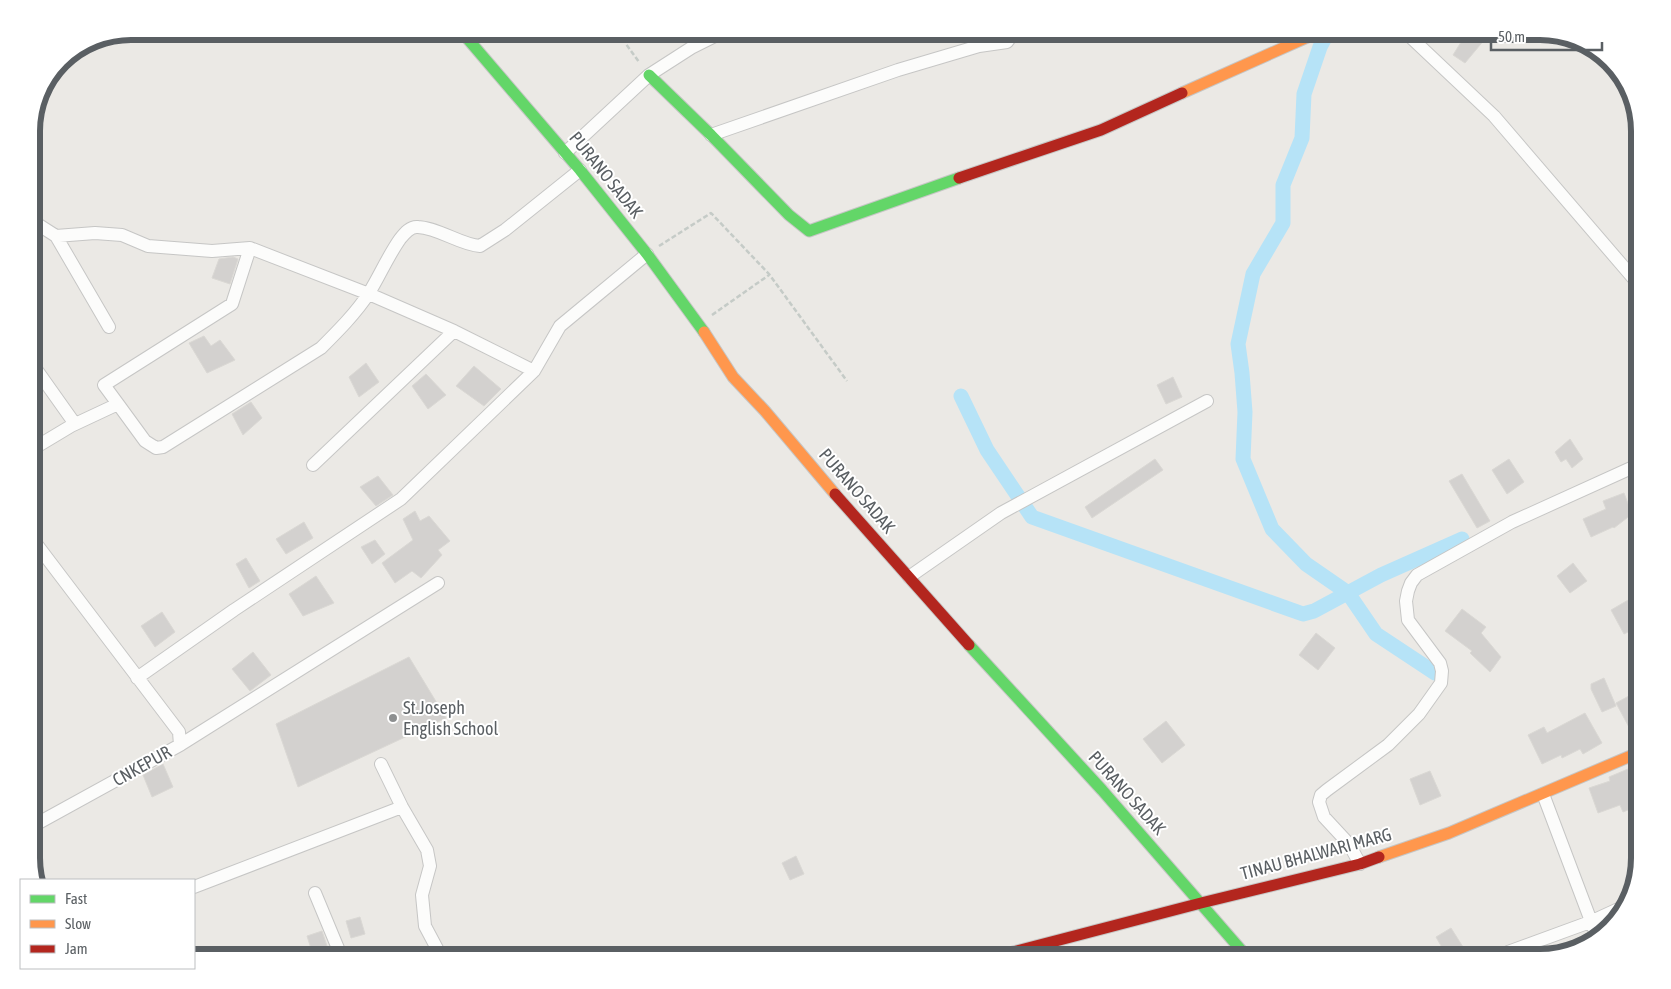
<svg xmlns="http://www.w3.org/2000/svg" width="1671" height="989" font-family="'Asap Condensed',sans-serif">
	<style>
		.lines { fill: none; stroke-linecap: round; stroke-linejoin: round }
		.canal { stroke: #b6e3f7; stroke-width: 15 }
		.building { fill: #d3d1cf; stroke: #dad8d4 }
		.street-casing { stroke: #c6c6c5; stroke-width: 14 }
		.fast-casing { stroke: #c6c6c5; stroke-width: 13 }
		.slow-casing { stroke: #c6c6c5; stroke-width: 13 }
		.jam-casing { stroke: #c6c6c5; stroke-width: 13 }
		.path { stroke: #c5cbc7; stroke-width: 2.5; stroke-dasharray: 5 2.5; stroke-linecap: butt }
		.street { stroke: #fcfcfb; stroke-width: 12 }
		.fast { stroke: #63d668; stroke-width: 11 }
		.slow { stroke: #ff974d; stroke-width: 11 }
		.jam { stroke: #b3261e; stroke-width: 11 }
		.poi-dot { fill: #8d8f90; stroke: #fff; stroke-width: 2 }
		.labels { text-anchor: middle; stroke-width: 4; stroke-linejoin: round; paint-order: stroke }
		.street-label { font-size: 18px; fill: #5a5f63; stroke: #fff }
		.poi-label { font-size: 18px; fill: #5a5f63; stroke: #fff; text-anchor: start }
		.rim { fill: none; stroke: #5a5f63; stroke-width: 6 }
	</style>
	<rect width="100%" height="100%" fill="#ebe9e5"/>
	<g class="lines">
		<!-- canal -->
		<path class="canal" d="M1327,34L1320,47L1304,94L1302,138L1283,185V223L1253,274L1238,344L1242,373L1245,412L1243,459L1272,529L1306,564L1348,593L1376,634L1435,673
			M961,396L987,450L1032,517L1303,614L1314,611L1381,575L1462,539"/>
	</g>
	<!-- building -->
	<path class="building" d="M1468,31H1476L1485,39L1465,63L1453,55Z
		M233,257L238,259L230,284L212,278L219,259Z
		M204,336L211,346L220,340L235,360L207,373L189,343Z
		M366,363L379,382L359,397L349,377Z
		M474,366L501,389L484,406L456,386Z
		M426,374L446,395L428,409L412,386Z
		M1173,377L1182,397L1166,404L1157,385Z
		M251,402L262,418L243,435L232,414Z
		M1570,439L1583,459L1572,468L1566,459L1561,462L1555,452Z
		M1155,459L1163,470L1092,518L1085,507Z
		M1509,459L1524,482L1507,494L1492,470Z
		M1462,474L1490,521L1477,528L1449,481Z
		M378,476L393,495L376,506L360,487Z
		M1624,493L1632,514L1614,528L1613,527L1591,537L1583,519L1606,509L1603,501Z
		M415,511L420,521L429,516L450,541L438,550L442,555L421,578L412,571L395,583L382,563L413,540L403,519Z
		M304,522L313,538L286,554L276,539Z
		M375,540L385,554L372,564L361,547Z
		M246,558L260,581L249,588L236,564Z
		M1573,563L1587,581L1570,593L1557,576Z
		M316,576L334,603L303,616L289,594Z
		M1630,599L1640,617V626L1624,634L1611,610Z
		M1462,609L1486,627L1481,633L1501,657L1490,672L1470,653L1472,651L1445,631Z
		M162,612L175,632L155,647L141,626Z
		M1316,633L1335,648L1318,670L1299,655Z
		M253,652L271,675L250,691L232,669Z
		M409,657L446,718L298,787L276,724Z
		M1604,678L1616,706L1602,712L1591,689V684Z
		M1640,690V742H1637L1616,703Z
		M1585,713L1602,743L1583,754L1580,749L1562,758L1561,755L1542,764L1528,735L1544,727L1547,733Z
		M1166,721L1185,745L1162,763L1143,739Z
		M163,764L173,787L152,797L143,775Z
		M1628,769L1630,774L1640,770V805L1623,812L1620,805L1598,813L1589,788L1610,781L1609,777Z
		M1430,771L1441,796L1420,805L1410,779Z
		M796,856L804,874L790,880L782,863Z
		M360,917L365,934L351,938L346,921Z
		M1451,928L1470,958H1448L1436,937Z
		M322,931L331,958H314L307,936Z"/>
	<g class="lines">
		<!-- street casing -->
		<g class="street-casing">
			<path id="street" d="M1404,31L1494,116L1640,286
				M711,135L898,70L979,46L1007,42L1013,34L1012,31
				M565,153L649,75L691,48L725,31
				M31,220L56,236L95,233L122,235L148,246L212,251L250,248L369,294L454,331L534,371
				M56,236L109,327
				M31,362L75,424
				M118,404L104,385L232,304L250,248
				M31,450L71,426L118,404L145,441L156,448L163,447L321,348C338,331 356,313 369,293C380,275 388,256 400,239C404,234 410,226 418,227C439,228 461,245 480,246L505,230L580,170
				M313,465L454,331
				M31,537L179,732L180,745L31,827
				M909,577L1001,513L1207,401
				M137,678L234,610L401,499L534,371L560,326L647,254
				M180,745L438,583
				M381,764L402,807L427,850L430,866L422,895L425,926L442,958
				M1543,794L1597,937
				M1360,864L1349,844L1324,817L1319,802L1321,795L1327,790L1388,745L1419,714L1441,683L1442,671L1440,663L1408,620L1406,601L1408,591L1411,583L1417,575L1512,522L1640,464
				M194,887L402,807
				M315,893L342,958
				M1503,958L1508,952L1590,922L1627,905"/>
		</g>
		<!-- fast casing -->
		<g class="fast-casing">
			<path id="fast" d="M461,31L580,170L647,254L704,332
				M649,75L711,135L789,215L809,231L959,178
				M969,645L1102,790L1248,958"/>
		</g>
		<!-- slow casing -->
		<g class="slow-casing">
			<path id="slow" d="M1182,93L1321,31
				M704,332L733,377L765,411L835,494
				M1379,857L1449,833L1640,752"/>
		</g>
		<!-- jam casing -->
		<g class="jam-casing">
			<path id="jam" d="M959,178L1101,130L1182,93
				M835,494L969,645
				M990,958L1201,903L1360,864L1379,857"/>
		</g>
		<!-- path -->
		<path class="path" d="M621,31L626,44L639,62
			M659,246L711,213L769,274L847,381
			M712,315L769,275"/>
		<!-- street -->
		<use href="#street" class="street"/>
		<!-- fast -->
		<use href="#fast" class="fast"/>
		<!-- slow -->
		<use href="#slow" class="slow"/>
		<!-- jam -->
		<use href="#jam" class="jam"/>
	</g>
	<!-- markers -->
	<circle class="poi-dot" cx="393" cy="718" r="5"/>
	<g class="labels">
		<!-- street labels -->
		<g class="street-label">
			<text transform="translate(606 175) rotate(51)" y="6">PURANO SADAK</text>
			<text transform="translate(857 491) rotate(49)" y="6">PURANO SADAK</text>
			<text transform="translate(142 766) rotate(-29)" y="6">CNKEPUR</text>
			<text transform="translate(1127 793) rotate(48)" y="6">PURANO SADAK</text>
			<text transform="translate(1316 854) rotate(-15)" y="6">TINAU BHALWARI MARG</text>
		</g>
		<!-- poi labels -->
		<g class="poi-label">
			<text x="403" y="714">St.Joseph<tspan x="403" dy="21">English School</tspan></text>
		</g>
	</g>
	<!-- crop -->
	<path d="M0 0H1671V989H0ZM131 40H1540A91 91 0 0 1 1631 131V858A91 91 0 0 1 1540 949H131A91 91 0 0 1 40 858V131A91 91 0 0 1 131 40Z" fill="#fff" fill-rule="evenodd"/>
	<path class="rim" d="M131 40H1540A91 91 0 0 1 1631 131V858A91 91 0 0 1 1540 949H131A91 91 0 0 1 40 858V131A91 91 0 0 1 131 40Z"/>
	<!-- legend -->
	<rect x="20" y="879" width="175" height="90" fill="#ffffff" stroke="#bdbfc1"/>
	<rect x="30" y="895" width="25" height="8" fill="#63d668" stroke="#bdbfc1"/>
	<text x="65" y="904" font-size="15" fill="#5a5f63">Fast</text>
	<rect x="30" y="920" width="25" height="8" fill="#ff974d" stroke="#bdbfc1"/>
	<text x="65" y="929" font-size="15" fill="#5a5f63">Slow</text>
	<rect x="30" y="945" width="25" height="8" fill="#b3261e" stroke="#bdbfc1"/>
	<text x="65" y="954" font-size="15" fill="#5a5f63">Jam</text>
	<!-- scale -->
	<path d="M1491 42v8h111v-8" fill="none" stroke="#5a5f63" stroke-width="2.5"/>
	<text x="1498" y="42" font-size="15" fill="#5a5f63" stroke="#ffffff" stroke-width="4" paint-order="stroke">50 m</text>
</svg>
